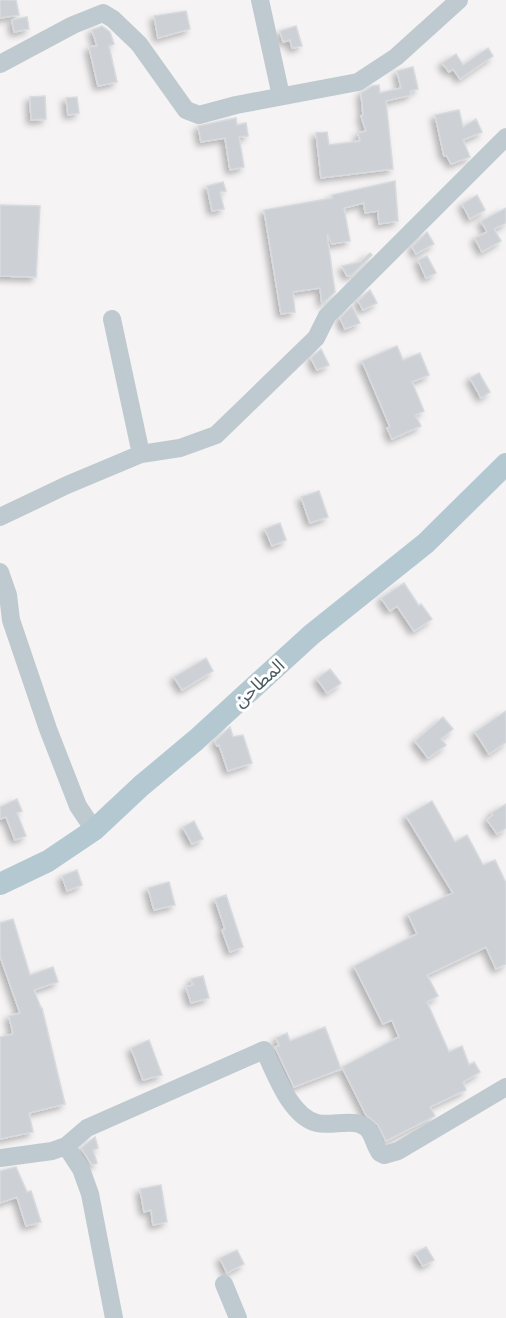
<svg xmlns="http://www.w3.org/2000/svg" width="506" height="1318" font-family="Mulish,'Noto Sans Arabic',sans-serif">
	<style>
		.building { fill: #cdd1d5; stroke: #d7dade; stroke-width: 1.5; filter: url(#shadow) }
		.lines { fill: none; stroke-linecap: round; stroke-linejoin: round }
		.minor { stroke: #becacf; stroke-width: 18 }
		.major { stroke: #b3c8d1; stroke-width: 22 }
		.labels { text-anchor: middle; stroke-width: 6; stroke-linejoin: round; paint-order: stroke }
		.street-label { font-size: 18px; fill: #4a5a60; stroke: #fff }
	</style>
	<defs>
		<filter id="shadow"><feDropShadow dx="-4" dy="4" stdDeviation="3" flood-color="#0004"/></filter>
	</defs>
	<rect width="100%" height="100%" fill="#f5f3f3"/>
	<!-- building -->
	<path class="building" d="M0,0H16L19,15L0,18Z
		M186,11L190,29L158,38L154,16Z
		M27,17L29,29L14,32L12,20Z
		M102,26L110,32L114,44L109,46L117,82L98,86L89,47L97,46L92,30Z
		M296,26L302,46L292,48L290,40L283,42L280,31Z
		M488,48L493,56L460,79L453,69L449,72L442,63L456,54L463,65Z
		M413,67L418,89L410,91L411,95L386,101L393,169L321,178L316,133L327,132L329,145L360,141L358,133L366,131L361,116L363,115L361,93L372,86L379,85L380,93L401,88L397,71Z
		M45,96L46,119L31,120L30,97Z
		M77,97L79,113L68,115L66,98Z
		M459,110L463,127L476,119L482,132L463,140L470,157L451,164L447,156H444L435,115Z
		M236,118L237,125L246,123L248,136L239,137L244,167L230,170L225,138L201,142L198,126Z
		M395,181L398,221L379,224L378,211L365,213L364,203L344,208L350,241L332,244L327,234L335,292L322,304L320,288L293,292L295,312L281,314L264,210L332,198V195Z
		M223,182L226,191L220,192L224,209L212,211L207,186Z
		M477,195L485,210L470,219L462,204Z
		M0,205L40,206L36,277L0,276Z
		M506,208V223L494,229L501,241L482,252L475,238L487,232L481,221Z
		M427,232L434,244L416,254L412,247Z
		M370,253L372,255L352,275L347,276L342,266L360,262Z
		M427,256L436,273L426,278L418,260Z
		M370,290L377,303L363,310L358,301Z
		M352,306L360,323L345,329L340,318Z
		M397,346L403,360L420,353L429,375L412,382L424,411L415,415L421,426L392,439L387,428L390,427L362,361Z
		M321,349L329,365L317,370L311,358Z
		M479,373L490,392L481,398L470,378Z
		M319,491L328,517L310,523L301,497Z
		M280,523L286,540L272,546L265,529Z
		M404,583L419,606L421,604L432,619L414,631L397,606L390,611L381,598Z
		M206,658L213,671L182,690L174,677Z
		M330,669L341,683L327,693L317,679Z
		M506,711V742L489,754L475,732Z
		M443,717L453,729L441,739L446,745L428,758L415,741Z
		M230,727L233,737L243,735L252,763L228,771L219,745L217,746L215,741Z
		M17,799L22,811L17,813L26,836L15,840L6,817L0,819V807Z
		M432,801L455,842L467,835L483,865L495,860L506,883V964L496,969L486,947L427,975L438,996L427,1002L449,1052L462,1046L469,1065L474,1062L480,1072L463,1082L466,1090L430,1107L435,1116L386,1141L378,1125L366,1115L342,1067L399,1037L392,1020L383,1024L354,966L417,934L408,914L453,893L406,816Z
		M506,804V828L497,834L487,820L493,815L491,813Z
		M194,821L203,839L192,844L183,827Z
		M77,870L82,885L67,891L62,876Z
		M169,882L175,905L154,910L148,888Z
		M226,895L243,947L230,952L222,930L225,929L215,899Z
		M13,919L30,975L53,967L58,982L34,990L41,1008H42L65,1104L29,1113L33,1132L0,1139V1037L13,1034L9,1016L20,1013L0,956V923Z
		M203,976L209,998L191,1003L186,987L193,985L191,979Z
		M325,1027L341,1069L294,1087L275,1047L279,1046L276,1038L287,1033L290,1041Z
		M149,1040L162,1075L143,1080L131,1048Z
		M95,1137L98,1148L93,1150L97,1163L92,1165L81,1148Z
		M16,1167L27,1192L31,1191L41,1222L26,1226L17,1197L0,1203V1171Z
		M161,1185L167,1222L153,1225L151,1210L144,1212L140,1189Z
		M426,1247L434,1260L423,1266L415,1253Z
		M237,1250L244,1264L227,1273L220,1258Z"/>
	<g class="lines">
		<!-- minor -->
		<path class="minor" d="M260,0L281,96
			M0,64L73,25L103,13L113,19L139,44L186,110L199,115L236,105L358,82L396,57L459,0
			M112,319L141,454
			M0,517L67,485L141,454L180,448L216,435L316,338L327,316L506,137
			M0,572L8,595L11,620L48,729L78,806L94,830
			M66,1146L81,1169L90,1194L114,1318
			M0,1158L52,1151L66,1146L87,1128L264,1050C275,1072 290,1117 317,1123C334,1127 359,1115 370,1132C374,1139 375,1146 380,1153L384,1155L398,1151L506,1087
			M224,1284L238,1318"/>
		<!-- major -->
		<path class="major" d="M0,884L48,861L94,830L141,786L196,740L311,635L426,543L506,464"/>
	</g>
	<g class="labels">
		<!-- street labels -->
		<g class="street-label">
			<text transform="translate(259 683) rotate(-42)" y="6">المطاحن</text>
		</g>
	</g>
</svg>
